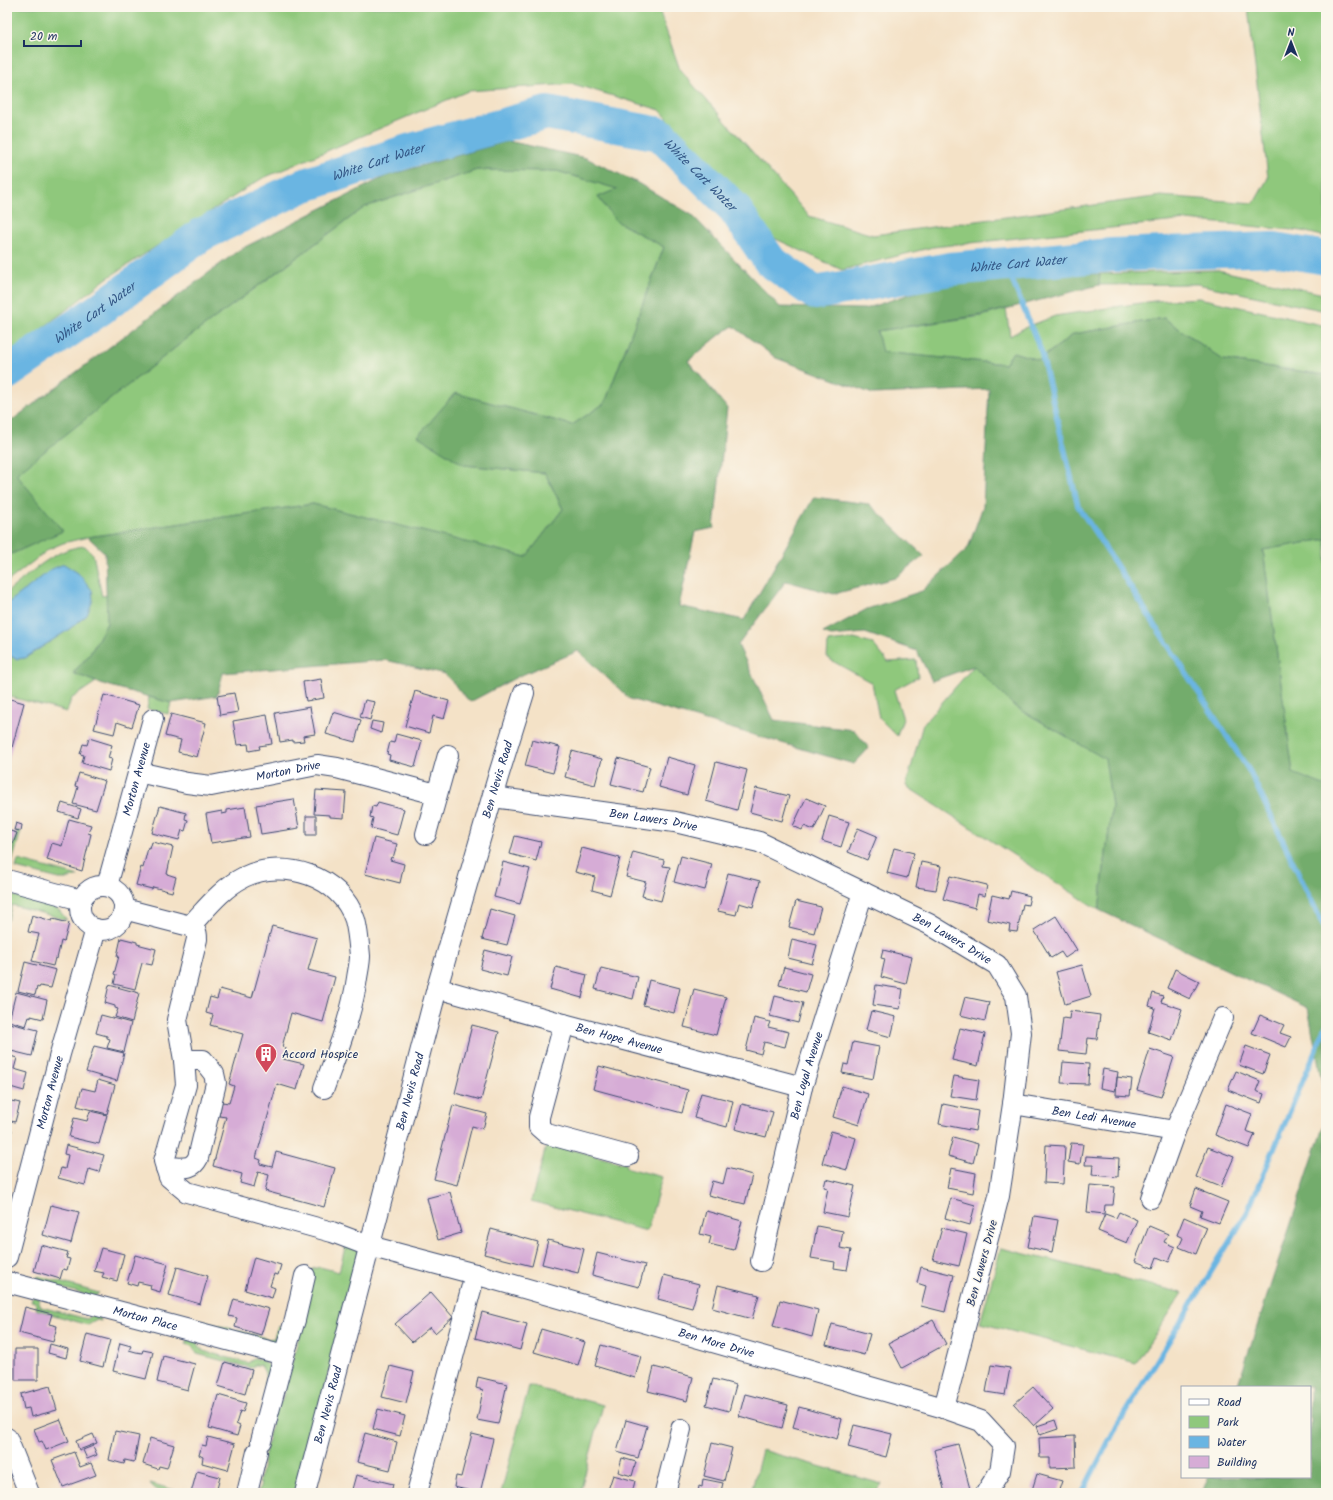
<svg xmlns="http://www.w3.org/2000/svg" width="1333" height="1500" font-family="Kalam,sans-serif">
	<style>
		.green { fill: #8fc87c; stroke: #557c6d }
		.forest { fill: #73ac6c; stroke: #476e65 }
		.water { fill: #6ab5e2; stroke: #4272a0 }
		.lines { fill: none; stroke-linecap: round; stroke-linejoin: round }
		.stream { stroke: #6ab5e2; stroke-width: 5.5 }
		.river { stroke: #6ab5e2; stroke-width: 34 }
		.building { fill: #d6acd6 }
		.minor-casing { stroke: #3c4a6e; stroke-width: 22 }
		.minor { stroke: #fff; stroke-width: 20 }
		.labels { text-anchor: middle; stroke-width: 3; stroke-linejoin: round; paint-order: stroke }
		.street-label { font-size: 12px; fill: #1b2f5e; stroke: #fbf7ec }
		.poi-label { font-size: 12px; fill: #1b2f5e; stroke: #fbf7ec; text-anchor: start }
		.water-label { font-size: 13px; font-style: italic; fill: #335786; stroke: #fbf7ec }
	</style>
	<rect width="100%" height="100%" fill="#fbf7ec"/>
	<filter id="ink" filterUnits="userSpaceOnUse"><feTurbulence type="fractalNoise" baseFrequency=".025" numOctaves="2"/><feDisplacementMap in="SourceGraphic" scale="8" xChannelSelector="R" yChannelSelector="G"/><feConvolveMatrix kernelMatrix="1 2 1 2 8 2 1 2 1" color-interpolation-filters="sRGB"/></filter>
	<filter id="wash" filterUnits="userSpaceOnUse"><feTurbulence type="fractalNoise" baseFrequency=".012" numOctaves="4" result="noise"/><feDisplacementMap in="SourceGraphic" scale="16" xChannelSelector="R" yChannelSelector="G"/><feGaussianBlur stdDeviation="0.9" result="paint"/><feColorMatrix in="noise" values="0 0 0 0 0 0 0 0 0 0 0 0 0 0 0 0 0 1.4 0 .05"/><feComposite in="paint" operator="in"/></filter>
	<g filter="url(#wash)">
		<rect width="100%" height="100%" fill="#f4e2c7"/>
		<!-- green -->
		<path class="green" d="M7,7H658L680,70L809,216L873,235L1161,196L1254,203L1268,178L1248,7H1326V237L1302,231L1186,220L933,247L842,270L774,238L660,110L573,84L468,91L261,179L106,279L7,356Z
			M477,170L557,171L618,189L598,197L616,221L664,247L605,403L572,425L455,393L419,436L464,465L545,473L563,509L526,557L313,504L88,537L63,543L49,549L7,582V556L62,531L15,474L185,340L365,207Z
			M1218,270L1323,294L1326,299V311L1197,284L1099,285L1100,274Z
			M1199,298L1326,326V375L1223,360L1164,318L1074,334L1039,360L1013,352L1005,364L881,352L877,331L982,316L1006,309L1010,336L1024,328L1055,316L1154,301Z
			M1326,539V786L1293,774L1263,550Z
			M85,546L93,554L102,596L107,595V623L90,654L73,673L96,682L71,699L67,712L7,696V655L17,659L25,658L68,630L87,615L52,570L7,604V592C30,574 54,548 85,546Z
			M854,639L873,644L888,662L916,660L918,677L894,690L903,719L897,736L879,718L872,683L827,658L828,642Z
			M974,666L1014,706L1106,759L1112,806L1099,910L906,786L923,724Z
			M149,697L171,703L168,714L147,709Z
			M17,830L21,831L11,866L8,865Z
			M18,860L75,875L78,876L66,879H59L16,868Z
			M7,894L53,906L59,910L67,920L12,905L7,922Z
			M547,1143L626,1164L625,1167L662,1177L647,1231L531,1201Z
			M346,1243L357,1249L359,1254L298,1493H258L261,1483H259L275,1406L282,1401L304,1318L301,1311L312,1269L320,1267L339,1272Z
			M1001,1248L1183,1293L1136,1363L980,1323Z
			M38,1276L99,1293L94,1297L37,1281Z
			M33,1297L38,1298L41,1307L87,1319L95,1314L99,1315L101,1321L97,1320L88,1325L37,1310L35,1302L31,1301Z
			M196,1319L269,1339L274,1338L278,1325L284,1331L278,1341L272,1344L198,1325Z
			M189,1339L197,1342L203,1351L248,1363L255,1358C270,1363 272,1367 270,1382L264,1384C266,1376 266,1372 260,1365H255L251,1368L197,1354L192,1346L185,1344Z
			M529,1386L603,1405L580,1493H501Z
			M762,1450L882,1484L875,1493H751Z
			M150,1483L184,1493C170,1493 158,1495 150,1483Z"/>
		<!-- forest -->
		<path class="forest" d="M508,141L586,158L636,182L692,215L780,307L864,309L956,279L1076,273L1100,274L1099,285L982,315L877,331L882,352L1005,364L1013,352L1039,360L1074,334L1164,318L1223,360L1326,375V539L1263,550L1293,773L1326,786V1104L1308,1008L1099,910L1112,806L1105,759L1014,706L974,666L932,681L917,651L865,633L831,636L823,633L867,609L922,591L968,548L983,506L989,389L873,394L776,358L733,326L721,334L688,361L727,408L714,528L695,532L679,606L744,620L814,497L869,504L924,556L895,578L834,594L786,581L738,645L774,720L854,730L869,748L854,764L630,699L578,651L517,677L470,702L445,674L385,660L223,673L217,696L171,703L96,682L73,673L90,654L107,623L105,553L88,537L313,504L526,557L563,509L545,473L464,465L418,436L455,393L572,425L605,403L664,247L616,221L598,197L617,189L557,171L477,170L365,207L185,340L16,474L63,531L7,556V424L239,250L386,176Z
			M1326,1117V1493H1202L1208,1477H1310V1387H1237Z"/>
		<!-- water -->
		<path class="water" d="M64,564L78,573L92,590L93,600L87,615L68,630L25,658L17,659L7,655V604L52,569Z"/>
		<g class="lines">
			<!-- stream -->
			<path class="stream" d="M1006,265L1041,351L1078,506L1250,772L1326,931
				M1082,1493L1114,1431L1247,1213L1326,1026"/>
			<!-- river -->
			<path class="river" id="s1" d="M7,373L100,309L201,235L302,186L408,151L547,113L660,134L734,208L770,261L815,293L950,269L1112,255L1274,249L1326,258"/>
		</g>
		<g id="blocks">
			<!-- building -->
			<path class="building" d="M321,679L324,698L306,701L303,682Z
				M415,691L449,701L444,719L433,716L429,733L405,726Z
				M234,693L238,712L220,715L217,696Z
				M104,695L139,705L132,727L117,722L114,734L94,729Z
				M7,698L24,703L7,766Z
				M365,700L375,702L370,720L360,717Z
				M310,707L315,734L303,736L304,741L293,742V740L280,742L275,713Z
				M333,712L361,720L355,742L326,734Z
				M171,714L206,723L197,757L178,752L181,740L165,736Z
				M267,715L272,744L259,746L260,749L249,751L248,744L237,745L233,721Z
				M372,721L383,723L381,733L370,729Z
				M396,734L422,741L415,767L389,760L390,755L387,754L390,742L394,743Z
				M89,738L112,745L108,758L112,759L109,771L82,763L84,755L80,754L83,744L87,745Z
				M532,740L560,747L553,773L525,766Z
				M572,751L602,759L595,785L565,777Z
				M667,757L695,765L687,795L659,787Z
				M618,758L650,767L643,792L611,784Z
				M716,762L747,770L737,810L706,801Z
				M79,773L105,781L96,810L73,804L78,787L75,786Z
				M756,788L789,796L782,821L750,812Z
				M316,790L346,792L344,818L330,817V815L314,814Z
				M806,798L825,806L814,830L804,826L802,830L793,826Z
				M294,799L299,828L261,834L256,805Z
				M378,802L404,809L397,835L371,828L373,818L370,817L372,806L376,807Z
				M62,803L81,809L78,818L59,812Z
				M160,806L186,813L185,819L188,820L185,831L182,830L179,840L152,833Z
				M245,807L250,837L211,843L206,814L222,811V814L227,813V810Z
				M306,816H316V835H306Z
				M829,816L849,822L841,847L822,841Z
				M69,819L91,825L88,833L91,834L82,871L47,860L52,843L62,846Z
				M16,823L22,825L21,831L14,830Z
				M858,828L877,836L867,860L848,852Z
				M7,830L17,833L13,844L7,843Z
				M515,836L541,842L536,861L510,854Z
				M374,838L397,844L393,858L391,857L390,860L404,864L400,883L365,874Z
				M152,842L173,847L167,874L176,877L172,892L153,887L152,889L136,885L141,867L143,868L148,848L150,849Z
				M582,848L620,858L610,895L592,890L595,877L575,872Z
				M894,848L914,853L907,878L887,873Z
				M633,852L664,860L663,866L670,867L661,901L642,896L646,882L626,877Z
				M681,856L712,864L705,890L674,882Z
				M503,862L530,869L520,904L494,897Z
				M921,862L941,866L936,890L916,887Z
				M728,873L760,881L753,907L739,903L736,915L718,911Z
				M950,876L987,885L985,896L978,894L975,908L943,899Z
				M1011,891L1030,896L1028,905L1023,904L1017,932L1009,931L1010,925L987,920L992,895L1009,899Z
				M796,901L821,907L814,933L789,927Z
				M490,909L515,916L507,945L482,939Z
				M32,915L52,921L53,919L69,923L64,942L61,941L57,959L55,958L53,966L32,961L39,934L28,932Z
				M1056,916L1077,950L1065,958L1061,952L1051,958L1034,930Z
				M272,926L317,938L308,970L335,977L323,1022L291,1013L282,1047L286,1048L283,1059L304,1064L297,1090L277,1084L256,1158L261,1160L260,1164L272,1167L276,1152L335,1168L324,1207L265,1191L269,1175L258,1172L254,1187L240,1183L242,1174L213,1166L226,1117L219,1116L222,1102L229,1103L234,1086L229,1084L243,1034L210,1025L213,1015L206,1013L210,997L217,999L220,989L252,998Z
				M121,938L137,942V944L156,949L152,965L142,963L135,989L114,984L116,975L114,974L119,956H117Z
				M792,939L817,945L812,964L788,958Z
				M485,950L512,957L507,976L480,969Z
				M883,950L912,957L906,984L881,977L885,959L881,958Z
				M25,962L56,970L51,988L40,986L39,988L37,987L35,995L18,991Z
				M1082,965L1091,996L1065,1004L1056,972Z
				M556,967L587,975L582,998L550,989Z
				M784,967L811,974L806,992L779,985Z
				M601,968L638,977L633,999L595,989Z
				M1175,969L1199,981L1190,999L1167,988Z
				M649,980L680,988L674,1013L643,1005Z
				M109,985L139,993L132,1022L115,1017L118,1009L115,1008V1006L105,1003Z
				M876,985L903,989L900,1009L873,1005Z
				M694,989L726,997L716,1035L684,1027Z
				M16,992L47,1000L43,1019L31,1016V1018L29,1017L26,1026L9,1021Z
				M1153,993L1163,996L1161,1002L1182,1009L1172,1040L1148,1032L1155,1008L1149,1006Z
				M775,996L803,1003L798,1023L770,1016Z
				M965,997L989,1002L985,1021L960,1015Z
				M871,1011L896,1017L891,1037L866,1030Z
				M1070,1011L1100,1015L1097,1039L1088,1038L1086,1054L1059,1051L1063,1018L1069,1019Z
				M101,1015L131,1023L124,1052L107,1048L110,1039L107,1038V1036L96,1033Z
				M1260,1015L1284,1025L1280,1033L1291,1037L1286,1047L1252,1033Z
				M754,1018L770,1022L768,1027L789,1032L785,1047L764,1042L761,1054L746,1050Z
				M9,1023L38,1030L32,1056L7,1050V1033Z
				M472,1025L499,1032L481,1100L455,1093Z
				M960,1028L985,1034L978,1066L952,1060Z
				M853,1042L879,1047L873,1079L842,1073L844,1064L848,1065Z
				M94,1046L124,1053L117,1081L86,1072Z
				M1246,1046L1270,1055L1263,1074L1239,1065Z
				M1150,1049L1174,1057L1161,1097L1137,1090Z
				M7,1055L17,1058L14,1069L28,1073L24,1091L7,1086Z
				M1063,1062L1089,1064L1088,1084L1061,1083Z
				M599,1066L688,1090L682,1113L593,1089Z
				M1103,1069L1118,1072L1115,1091L1100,1088Z
				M1236,1071L1260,1081L1256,1091L1264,1094L1261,1103L1228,1090Z
				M954,1076L979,1080L976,1100L950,1096Z
				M1117,1077L1132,1079L1130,1096L1116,1095Z
				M98,1080L115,1085L107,1114L77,1106L82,1088L95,1091Z
				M842,1086L868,1094L859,1125L833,1117Z
				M701,1093L733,1101L727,1127L694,1118Z
				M7,1100L20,1103L15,1122L7,1120Z
				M742,1104L773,1112L766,1137L735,1129Z
				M943,1104L978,1111L975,1131L939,1124Z
				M1226,1104L1252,1114L1246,1131L1255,1134L1249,1148L1215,1135Z
				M453,1105L487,1114L483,1129L472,1126L457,1185L434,1179Z
				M90,1111L107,1115L99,1144L69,1137L74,1118L87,1121Z
				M7,1129L12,1130L10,1140L7,1139Z
				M831,1131L856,1138L847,1170L822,1163Z
				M953,1137L978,1144L973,1163L948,1156Z
				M1071,1143L1083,1144L1080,1164L1068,1162Z
				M66,1145L104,1155L99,1172L89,1169L85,1185L58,1178L61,1168L65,1169L68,1155L64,1154Z
				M1046,1145L1065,1146L1063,1184L1044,1183Z
				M1208,1147L1234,1157L1221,1187L1196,1177Z
				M1086,1156L1119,1158L1118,1177L1092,1175L1093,1165H1085Z
				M727,1168L752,1175L745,1204L708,1195L712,1181L723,1184Z
				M951,1168L976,1173L973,1193L947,1188Z
				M826,1179L855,1186L848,1217L823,1212L828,1188L824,1187Z
				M1090,1185L1115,1187L1113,1205H1105L1104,1214L1087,1212Z
				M1196,1189L1228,1202L1219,1223L1200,1216L1202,1211L1190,1206Z
				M450,1192L461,1233L438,1240L427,1198Z
				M951,1198L975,1205L970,1225L945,1218Z
				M51,1205L79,1212L71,1243L43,1235Z
				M706,1211L742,1221L734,1250L709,1244L711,1237L700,1234Z
				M1119,1212L1137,1220L1127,1243L1098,1231L1105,1214L1116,1218Z
				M1034,1216L1058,1220L1052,1252L1028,1247Z
				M1184,1217L1207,1227L1196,1254L1179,1247L1183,1238L1177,1235Z
				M817,1226L843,1231L840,1248L851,1250L847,1270L834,1268L835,1262L811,1258Z
				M1149,1226L1168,1234L1164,1242L1175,1247L1169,1262L1157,1257L1153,1268L1135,1261Z
				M942,1228L967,1234L959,1266L933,1260Z
				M491,1229L538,1242L532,1266L484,1254Z
				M548,1240L584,1249L578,1273L542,1264Z
				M41,1245L68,1252L66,1258L70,1259L67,1270L63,1269L60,1279L34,1271Z
				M101,1248L124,1254L117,1281L102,1277L104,1273L94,1271Z
				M597,1253L645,1265L639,1287L592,1275Z
				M135,1255L168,1264L160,1292L150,1289L151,1285L138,1282L137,1286L127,1283Z
				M254,1257L281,1265L278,1275L274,1274L270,1286L275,1288L272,1298L245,1290Z
				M177,1267L208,1276L200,1304L169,1295Z
				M921,1267L954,1275L945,1312L921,1306L926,1286L917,1283Z
				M664,1275L699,1284L692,1308L658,1299Z
				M718,1285L759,1295L752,1319L712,1308Z
				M431,1292L453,1317L435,1333L430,1327L412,1342L395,1324Z
				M234,1299L269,1309L261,1335L235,1327L237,1318L229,1316Z
				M780,1300L818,1310L812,1337L773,1326Z
				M25,1307L52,1314L49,1324L57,1326L53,1342L19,1333Z
				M482,1312L527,1324L520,1350L475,1338Z
				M933,1320L946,1344L902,1368L889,1343Z
				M832,1324L870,1334L864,1355L826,1345Z
				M541,1329L585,1342L578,1365L534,1352Z
				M87,1334L110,1340L103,1367L80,1361Z
				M120,1343L131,1346L129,1350L136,1352L142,1353L143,1350L153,1352L146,1379L113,1371Z
				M50,1344L68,1349L66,1358L48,1353Z
				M601,1345L641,1356L635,1378L595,1366Z
				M15,1349H38V1380H15Z
				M163,1356L195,1364L188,1390L157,1382Z
				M225,1362L252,1370L245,1394L218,1386Z
				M991,1365L1010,1368L1005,1395L986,1392Z
				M390,1366L414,1372L406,1403L382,1397Z
				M654,1367L693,1377L687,1401L648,1391Z
				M478,1377L507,1384L498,1424L477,1420L483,1390L476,1388Z
				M713,1379L736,1385L729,1411L706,1405Z
				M50,1386L57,1410L31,1417L29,1408L24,1409L21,1394Z
				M1033,1387L1053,1409L1034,1426L1014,1404Z
				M745,1394L788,1405L782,1428L739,1416Z
				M218,1395L246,1403L243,1412L240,1411L236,1424L240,1426L237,1436L209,1428Z
				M799,1407L842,1419L837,1439L793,1427Z
				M378,1409L405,1416L400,1436L373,1429Z
				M60,1419L69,1441L46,1450L42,1441L39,1442L34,1429Z
				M626,1420L647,1426L638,1458L617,1452Z
				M1055,1420L1058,1429L1040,1435L1037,1426Z
				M854,1425L892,1434L886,1457L848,1447Z
				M115,1431L139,1436L134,1462L125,1460L124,1464L109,1460Z
				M365,1433L397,1442L390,1470L357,1462Z
				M93,1434L97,1443L79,1450L76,1441Z
				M472,1434L493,1439L480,1493L454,1487L456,1476L461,1477Z
				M1075,1436L1076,1467L1050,1468V1458H1040L1039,1438Z
				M208,1437L235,1444L228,1470L202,1463L203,1457L199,1455L202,1445L206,1446Z
				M150,1438L174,1445L167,1468L159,1466L158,1469L143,1464Z
				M712,1443L732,1448L724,1481L704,1476Z
				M958,1444L970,1489L955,1493H945L934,1450Z
				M93,1446L97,1455L87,1459L83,1450Z
				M74,1452L80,1467L91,1463L96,1475L63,1487L52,1460Z
				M622,1458L636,1462L632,1476L618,1472Z
				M197,1471L220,1477L216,1493H191Z
				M1037,1474L1062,1481L1058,1493H1043L1032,1490Z
				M356,1475L393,1484L391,1493H351Z
				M613,1475L635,1481L632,1493H607Z
				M703,1479L723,1483L721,1491L714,1489V1493H698L699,1486L702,1487Z"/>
		</g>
	</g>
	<g filter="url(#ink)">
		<use href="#blocks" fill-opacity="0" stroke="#3c4a6e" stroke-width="1"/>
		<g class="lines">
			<!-- minor casing -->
			<g class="minor-casing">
				<g id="minor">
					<path id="s2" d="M138,772L187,783L211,786L317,765L337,768L436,794"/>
					<path id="s3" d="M493,797L675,822L759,842L929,924L997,965L1016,996L1021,1033L1013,1104L999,1196L944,1408"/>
					<path d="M426,834L448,755"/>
					<path d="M7,880L81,900"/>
					<circle cx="102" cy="908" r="22"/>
					<path id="s4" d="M107,886L153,719"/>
					<path id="s5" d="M124,909L190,926C196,929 197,932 197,939L177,1020L184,1060L186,1085L164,1161L169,1177L187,1192L332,1232L369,1246L475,1274L944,1408L981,1421L1004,1446L1000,1471L986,1493"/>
					<path d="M190,926C206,909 222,888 244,877C284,858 341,876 355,920C358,931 359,945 360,956C360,963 358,971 357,978C352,1015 337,1052 324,1088"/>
					<path id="s6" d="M437,988L564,1024L802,1087"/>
					<path d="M564,1024L539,1117V1127L547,1134L628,1156"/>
					<path id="s7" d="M1013,1104L1175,1131"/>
					<path d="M166,1168C180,1166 191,1172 198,1158L216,1083L214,1074L203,1060H184"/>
					<path d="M1151,1198L1175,1131L1223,1018"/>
					<path id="s8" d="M7,1257L60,1054L96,929"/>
					<path id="s9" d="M761,1261L802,1087L863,892"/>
					<path id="s10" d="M7,1282L284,1355"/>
					<path d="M7,1438L29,1493"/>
					<path d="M261,1441L284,1355L295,1320L305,1276"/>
					<path d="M247,1493L257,1452"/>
					<path id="s11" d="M305,1493L437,988L498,777L524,693"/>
					<path d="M417,1493L475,1274"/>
					<path d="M665,1493L681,1429"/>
				</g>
			</g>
			<!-- minor -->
			<use href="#minor" class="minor"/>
		</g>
	</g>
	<!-- icons -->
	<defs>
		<g id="building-pin" transform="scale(1.15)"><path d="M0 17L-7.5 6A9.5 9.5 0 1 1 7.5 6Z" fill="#d1495b" stroke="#fbf7ec"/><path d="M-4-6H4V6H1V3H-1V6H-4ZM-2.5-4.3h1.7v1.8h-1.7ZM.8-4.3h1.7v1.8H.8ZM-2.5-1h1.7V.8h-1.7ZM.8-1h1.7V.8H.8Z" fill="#fff"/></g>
	</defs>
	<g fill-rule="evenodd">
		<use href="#building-pin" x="266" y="1054"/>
	</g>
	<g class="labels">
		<!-- street labels -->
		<g class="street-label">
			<text dy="4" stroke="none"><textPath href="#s2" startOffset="153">Morton Drive</textPath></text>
			<text dy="4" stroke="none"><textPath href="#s4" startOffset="111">Morton Avenue</textPath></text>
			<text dy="4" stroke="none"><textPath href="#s11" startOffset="739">Ben Nevis Road</textPath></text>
			<text dy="4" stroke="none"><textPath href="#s3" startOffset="162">Ben Lawers Drive</textPath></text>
			<text dy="4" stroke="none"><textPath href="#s3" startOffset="486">Ben Lawers Drive</textPath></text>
			<text dy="4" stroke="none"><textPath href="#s6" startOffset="189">Ben Hope Avenue</textPath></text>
			<text dy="4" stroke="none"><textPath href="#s9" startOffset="191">Ben Loyal Avenue</textPath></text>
			<text dy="4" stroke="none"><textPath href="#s11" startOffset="415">Ben Nevis Road</textPath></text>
			<text dy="4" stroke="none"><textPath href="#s8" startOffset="170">Morton Avenue</textPath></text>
			<text dy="4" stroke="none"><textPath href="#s7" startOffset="82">Ben Ledi Avenue</textPath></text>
			<text transform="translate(982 1263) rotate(-75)" y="4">Ben Lawers Drive</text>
			<text dy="4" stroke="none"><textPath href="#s10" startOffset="143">Morton Place</textPath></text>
			<text dy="4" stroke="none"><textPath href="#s5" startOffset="903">Ben More Drive</textPath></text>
			<text dy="4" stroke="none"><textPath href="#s11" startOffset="91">Ben Nevis Road</textPath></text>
		</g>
		<!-- poi labels -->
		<g class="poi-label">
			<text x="282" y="1058">Accord Hospice</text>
		</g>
		<!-- water labels -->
		<g class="water-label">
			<text dy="5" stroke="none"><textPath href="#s1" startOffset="430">White Cart Water</textPath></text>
			<text dy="5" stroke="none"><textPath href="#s1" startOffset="778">White Cart Water</textPath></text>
			<text dy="5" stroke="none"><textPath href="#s1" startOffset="1150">White Cart Water</textPath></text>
			<text dy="5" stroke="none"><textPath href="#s1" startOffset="106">White Cart Water</textPath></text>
		</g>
	</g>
	<!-- margin -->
	<rect width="1333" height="1500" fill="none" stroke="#fbf7ec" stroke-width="24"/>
	<!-- legend -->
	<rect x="1181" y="1386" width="130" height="92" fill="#fbf7ec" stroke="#a1a7b3"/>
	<rect x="1189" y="1399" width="20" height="6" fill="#ffffff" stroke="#a1a7b3"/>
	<text x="1217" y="1406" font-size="12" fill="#1b2f5e">Road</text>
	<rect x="1189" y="1416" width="20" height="12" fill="#8fc87c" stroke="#a1a7b3"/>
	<text x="1217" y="1426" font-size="12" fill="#1b2f5e">Park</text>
	<rect x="1189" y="1436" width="20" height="12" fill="#6ab5e2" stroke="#a1a7b3"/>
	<text x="1217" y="1446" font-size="12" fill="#1b2f5e">Water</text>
	<rect x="1189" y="1456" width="20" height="12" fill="#d6acd6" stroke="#a1a7b3"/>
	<text x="1217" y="1466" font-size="12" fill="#1b2f5e">Building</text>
	<!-- north arrow -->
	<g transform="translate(1291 42)" stroke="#fbf7ec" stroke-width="3" paint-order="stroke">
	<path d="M0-3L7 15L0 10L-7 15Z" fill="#1b2f5e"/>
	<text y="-6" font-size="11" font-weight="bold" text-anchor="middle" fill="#1b2f5e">N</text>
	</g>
	<!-- scale -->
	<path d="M24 40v6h57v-6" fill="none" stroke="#1b2f5e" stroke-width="2"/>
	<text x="30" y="40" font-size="12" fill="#1b2f5e" stroke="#fbf7ec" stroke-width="3" paint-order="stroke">20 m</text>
</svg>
